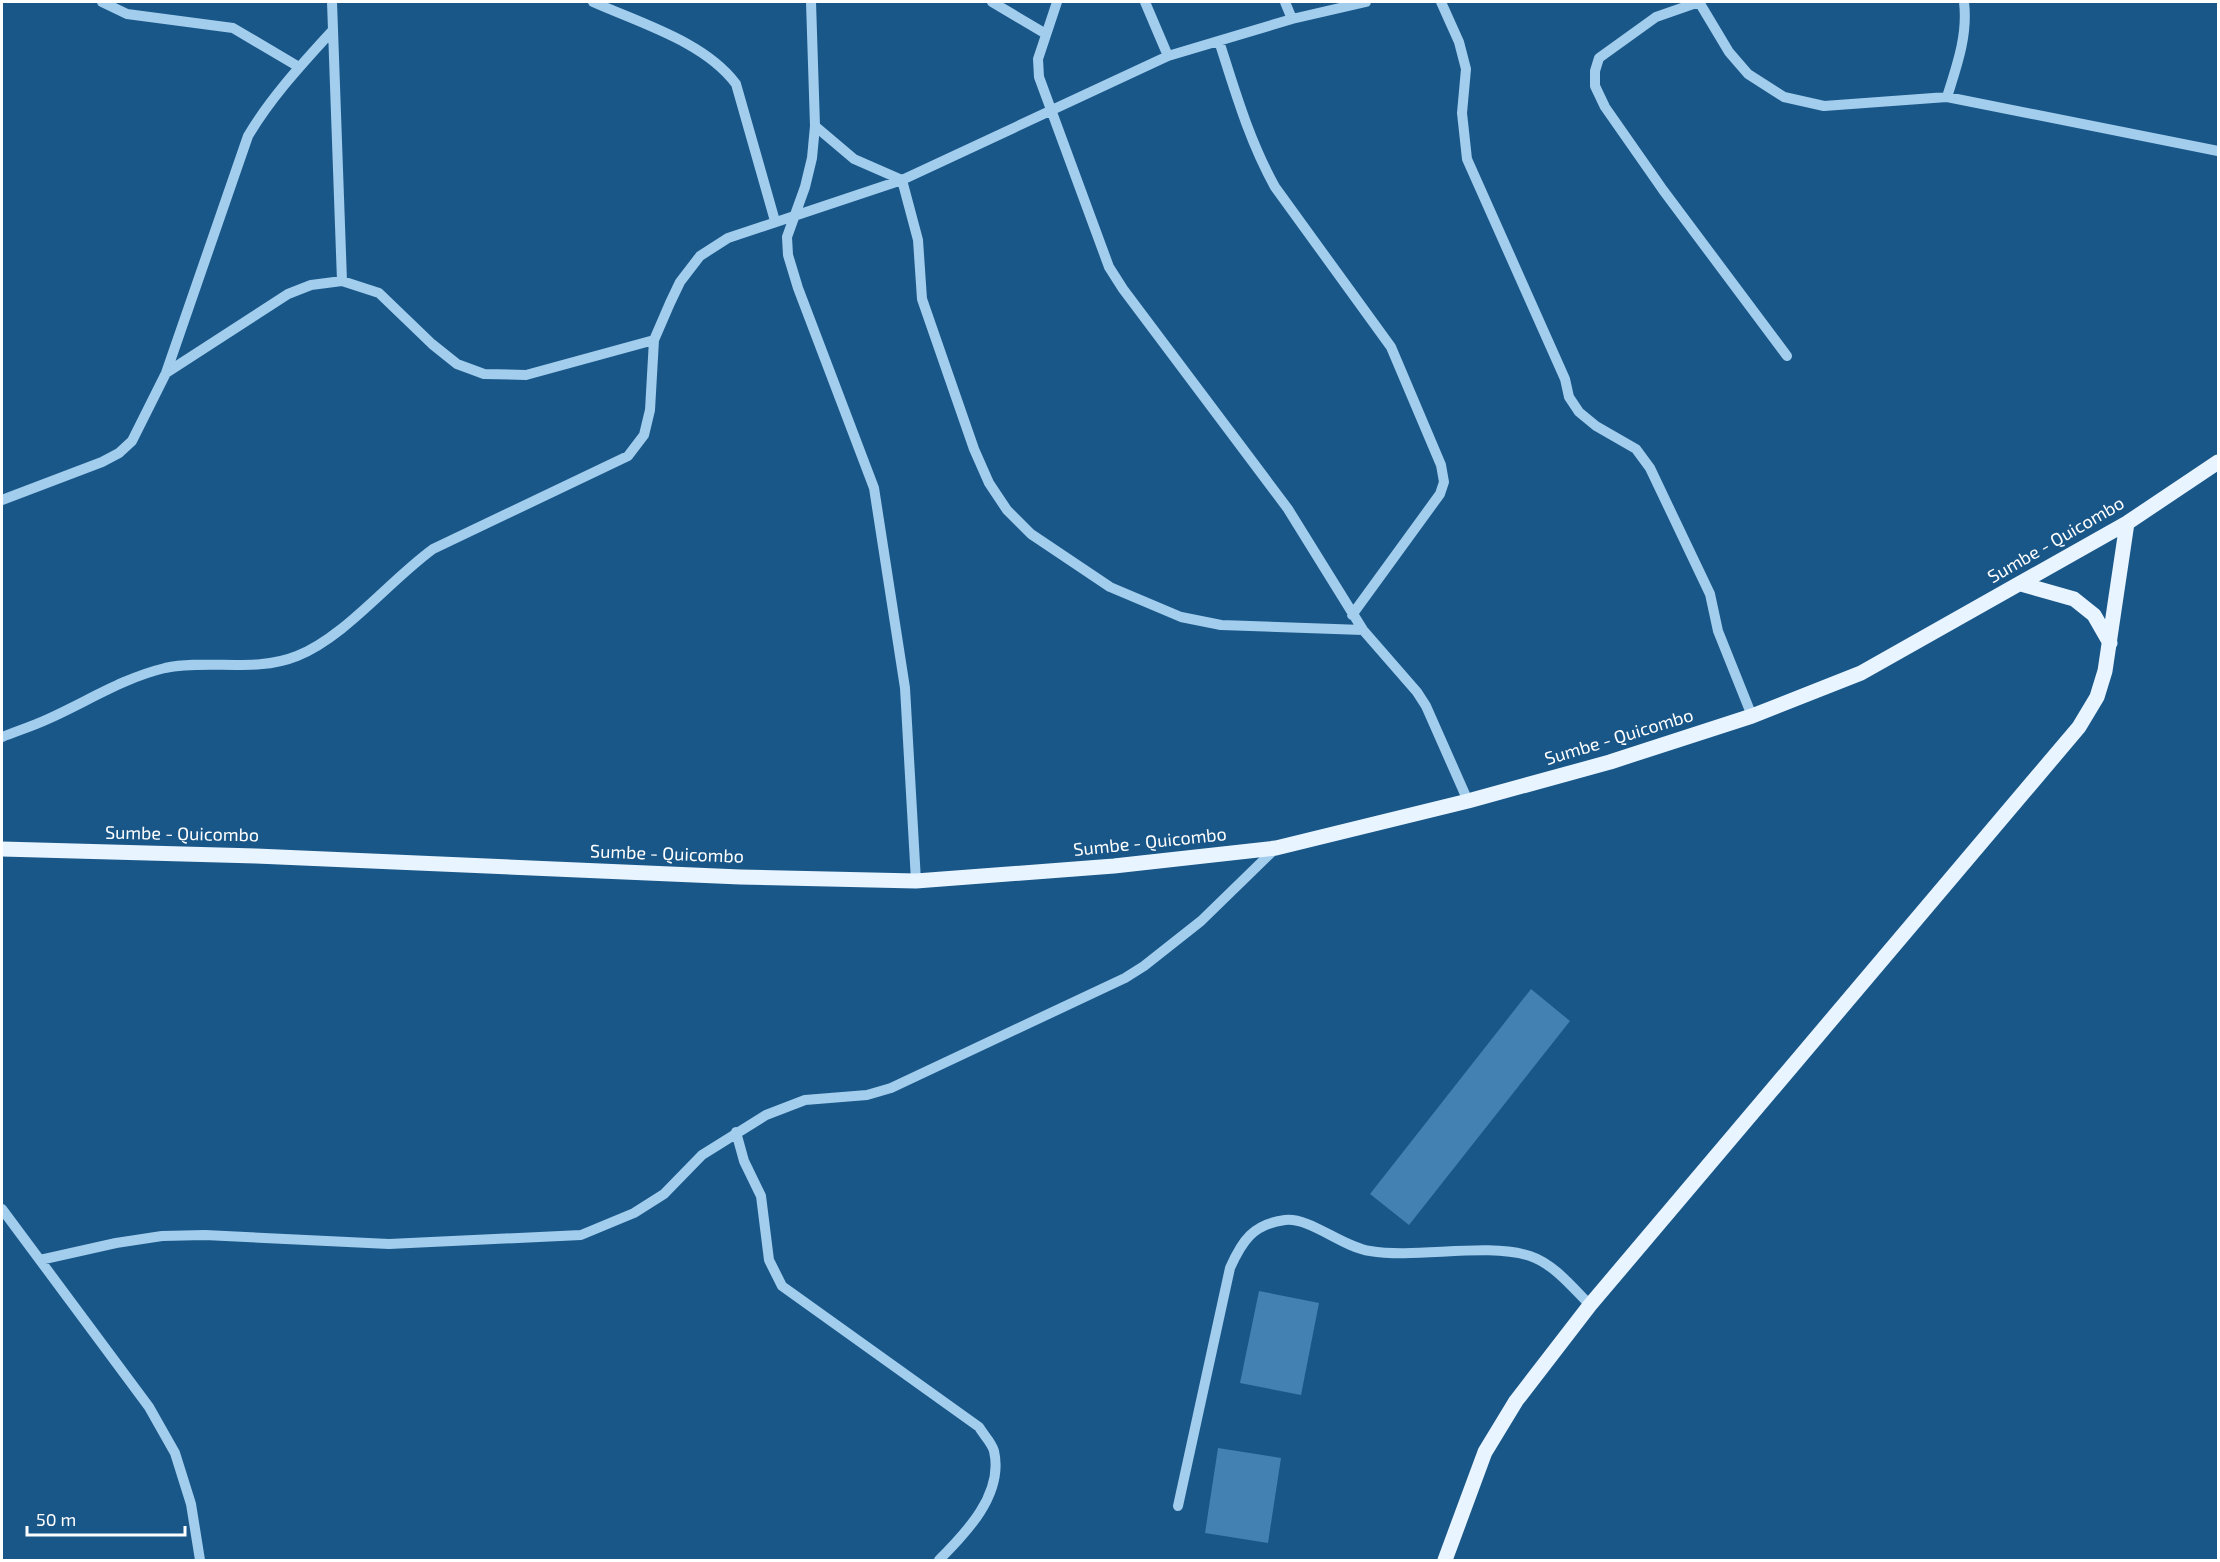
<svg xmlns="http://www.w3.org/2000/svg" width="2220" height="1562" font-family="'Exo 2',sans-serif">
	<style>
		.building { fill: #4281b2 }
		.lines { fill: none; stroke-linecap: round; stroke-linejoin: round }
		.minor { stroke: #a2cded; stroke-width: 10 }
		.major { stroke: #e8f4ff; stroke-width: 15 }
		.labels { text-anchor: middle; stroke-width: 4.5; stroke-linejoin: round; paint-order: stroke }
		.street-label { font-size: 18px; fill: #fff; stroke: #195789 }
	</style>
	<rect width="100%" height="100%" fill="#195789"/>
	<!-- building -->
	<path class="building" d="M1531,989L1570,1021L1409,1225L1370,1194Z
		M1259,1291L1319,1303L1301,1395L1240,1383Z
		M1218,1448L1281,1458L1268,1543L1205,1533Z"/>
	<g class="lines">
		<!-- minor -->
		<path class="minor" d="M102,2L127,14L233,28L299,67
			M332,2L342,281
			M593,2C640,23 705,42 736,84L775,221
			M811,2L815,126L812,158L805,187L787,237L788,255L798,288L874,488L905,688L916,881
			M992,2L1046,34
			M1057,2L1038,59L1039,77L1109,267L1123,289L1288,509L1363,630L1417,692L1426,706L1468,801
			M1145,2L1168,56
			M1285,2L1292,19
			M1441,2L1459,42L1466,69L1462,113L1467,159L1565,379L1569,397L1579,412L1596,426L1636,449L1650,468L1710,594L1718,631L1752,716
			M1699,2L1729,52L1748,74L1784,97L1824,106L1947,97L2218,151
			M1699,2L1656,17L1599,58L1595,71V86L1605,107L1663,190L1787,356
			M1219,41C1235,91 1249,140 1275,187L1391,347L1441,465L1444,482L1440,494L1352,615
			M1947,97C1957,65 1968,35 1964,2
			M815,126L854,159L902,180L918,240L922,299L974,449L989,483L1007,510L1031,534L1110,587L1181,617L1221,625L1363,630
			M166,373L288,294L311,285L342,281L379,293L432,344L457,364L484,374L526,375L654,340
			M2,500L102,462L119,453L132,441L166,373L248,136C271,97 302,64 332,31
			M2,737C17,731 33,726 48,719C88,701 123,678 165,668C208,659 255,673 297,656C345,637 389,581 433,549L628,456L644,435L650,410L654,340L670,303L680,282L700,256L728,238L902,180L1168,56L1292,19L1366,2
			M736,1132L744,1161L761,1196L769,1260L782,1286L979,1427C983,1434 992,1443 994,1451C1004,1494 966,1533 939,1560
			M2,1209L149,1407L175,1453L191,1504L200,1560
			M40,1260L116,1243L162,1236L205,1235L389,1244L581,1235L634,1213L664,1194L702,1155L766,1115L805,1100L867,1095L891,1088L1125,978L1144,966L1201,921L1276,848
			M1178,1506L1230,1268C1242,1241 1253,1224 1285,1220C1310,1217 1342,1247 1370,1251C1417,1259 1486,1242 1530,1256C1554,1264 1573,1288 1590,1305"/>
		<!-- major -->
		<path class="major" d="M2021,584L2074,599L2094,615L2110,643
			M2,849L256,856L740,877L916,881L1114,866L1276,848L1468,801L1610,762L1752,716L1861,673L2127,523L2218,462
			M1445,1560L1485,1452L1516,1401L1590,1305L2079,727L2097,697L2105,671L2127,523"/>
	</g>
	<g class="labels">
		<!-- street labels -->
		<g class="street-label">
			<text transform="translate(2056 540) rotate(-30)" y="6">Sumbe - Quicombo</text>
			<text transform="translate(1619 737) rotate(-17)" y="6">Sumbe - Quicombo</text>
			<text transform="translate(182 834) rotate(1)" y="6">Sumbe - Quicombo</text>
			<text transform="translate(1150 842) rotate(-6)" y="6">Sumbe - Quicombo</text>
			<text transform="translate(667 854) rotate(2)" y="6">Sumbe - Quicombo</text>
		</g>
	</g>
	<!-- border -->
	<rect width="2220" height="1562" fill="none" stroke="#ffffff" stroke-width="6"/>
	<!-- scale -->
	<path d="M27 1526v9h158v-9" fill="none" stroke="#ffffff" stroke-width="3"/>
	<text x="36" y="1526" font-size="18" fill="#ffffff" stroke="#195789" stroke-width="4.5" paint-order="stroke">50 m</text>
</svg>
